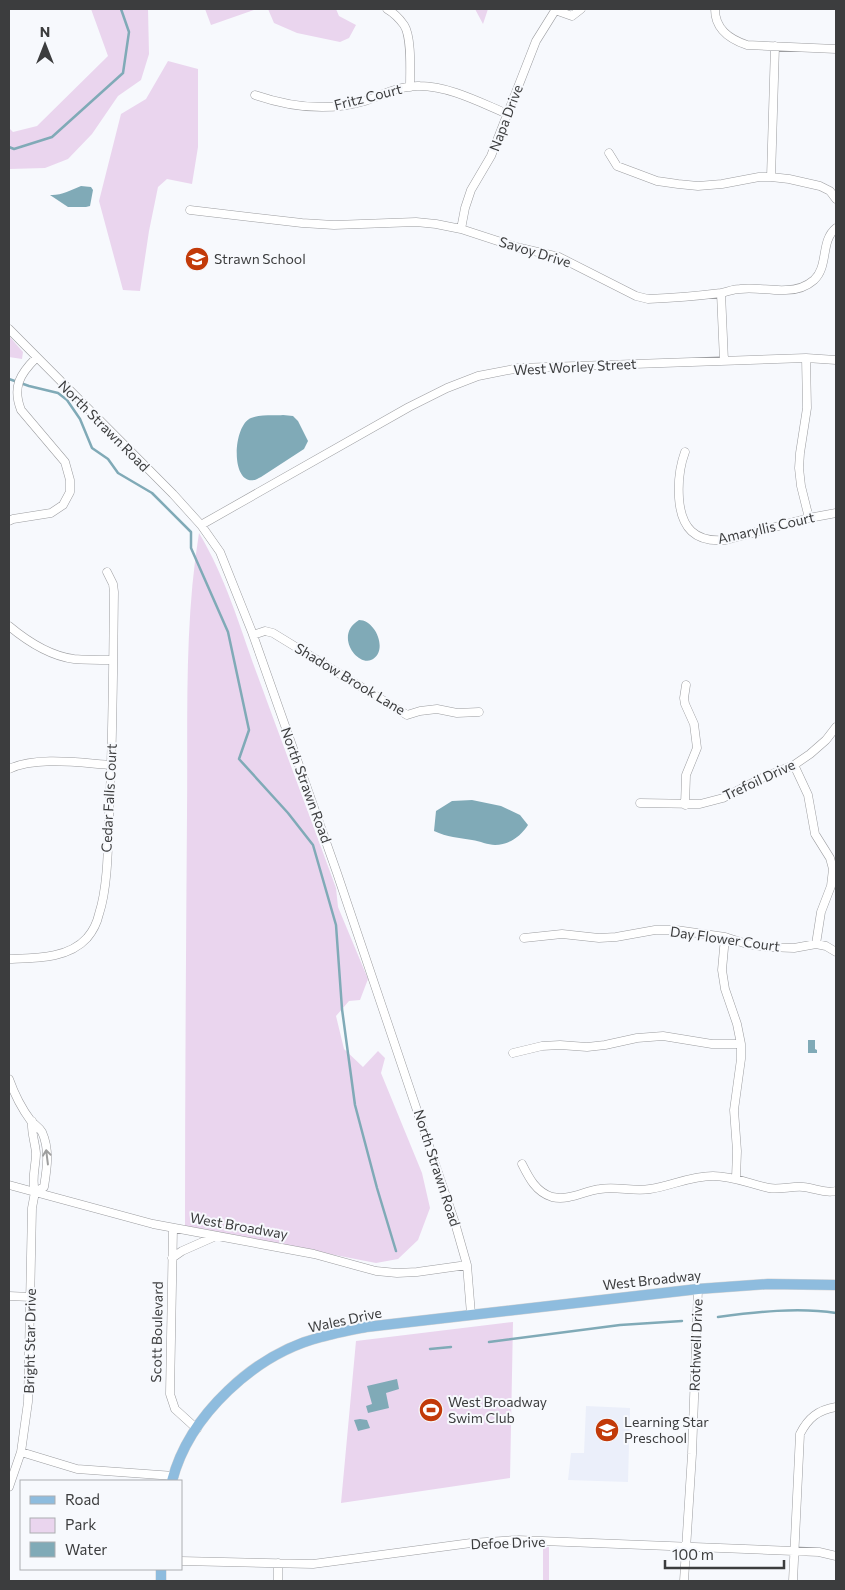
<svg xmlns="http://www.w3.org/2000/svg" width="845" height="1590" font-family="Commissioner,sans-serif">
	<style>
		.built { fill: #ebeffa }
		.green { fill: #ead5ee }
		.water { fill: #80aab7 }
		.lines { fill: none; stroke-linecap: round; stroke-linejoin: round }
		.stream { stroke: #80aab7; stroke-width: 2.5 }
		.minor-casing { stroke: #9c9da0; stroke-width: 9 }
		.major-casing { stroke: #d4d4d5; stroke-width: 11 }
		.minor { stroke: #fff; stroke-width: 8 }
		.major { stroke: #8ebcde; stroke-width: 10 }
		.oneway { stroke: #9e9e9e }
		.labels { text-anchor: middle; stroke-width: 4; stroke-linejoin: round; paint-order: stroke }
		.street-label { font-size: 14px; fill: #3c3d3e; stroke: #f7f9fd }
		.poi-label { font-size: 14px; fill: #3c3d3e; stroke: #f7f9fd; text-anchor: start }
	</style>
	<rect width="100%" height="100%" fill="#f7f9fd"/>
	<!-- built -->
	<path class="built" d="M586,1406L630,1408L628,1482L568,1480L571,1453H584Z"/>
	<!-- green -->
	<path class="green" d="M91,9H148L149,54L141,80L118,96L92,134L68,159L45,168L9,169V128L13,132L37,126L108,56Z
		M205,9H257L211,25Z
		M268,9H336L339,16L356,25L349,38L340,42L297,33L274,23Z
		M475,9H488L483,24Z
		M168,61L198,69V147L192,184L167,179L158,187L149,231L140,291L123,290L99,201L121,114L146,99Z
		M9,336L23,352L22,359L9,357Z
		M199,533C226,578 239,625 257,674C283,745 310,817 336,888L338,907L368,979L360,1000L349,1001L336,1016L344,1049L363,1067L378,1051L385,1058L381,1073L422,1173L430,1208L418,1240L398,1259L376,1263L185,1226C185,1088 186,950 187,813C188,720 184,625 199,533Z
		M513,1322L510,1478L341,1503L356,1341Z
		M543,1547H549V1581H543Z"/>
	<!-- water -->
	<path class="water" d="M81,186L91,187L93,190L90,206L86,207H68L50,195C60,196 71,190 81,186Z
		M283,415L293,416L298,421L308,441L304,449L261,477C258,478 256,480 254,480C230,484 233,425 251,418C260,414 274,416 283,415Z
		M359,620C376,620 389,652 371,660C357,666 334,635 359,620Z
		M472,800L501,806L520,815L528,825C521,836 509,845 495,845C488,845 480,841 472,840C459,838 447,837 434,831L436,811L452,801Z
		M808,1040H815V1049L817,1050V1053H808Z
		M397,1379L399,1389L386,1393L389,1408L368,1413L366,1406L372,1404L367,1386Z
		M360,1419L367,1420L370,1428L358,1431L354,1420Z"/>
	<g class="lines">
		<!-- stream -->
		<path class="stream" d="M9,147L14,149L52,137L123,73L129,32L121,9
			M9,379L29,386L58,393L67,400L80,419L92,448L108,459L118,473L152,493L191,532V548L228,632L249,730L239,759L288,813L313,845L336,925L342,1009L355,1105L377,1188L396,1251
			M718,1317C756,1312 798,1307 836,1313
			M489,1342L620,1325L682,1321
			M430,1349L451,1347"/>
		<!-- minor casing -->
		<g class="minor-casing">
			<path id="minor" d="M387,9C394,13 399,18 404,25C412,37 410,71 410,87
				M715,9C715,29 729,39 747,45L836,49
				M555,10L572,16L581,9
				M255,95C290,107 328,112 365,101C383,95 400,85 420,86C449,86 481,103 508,114
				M609,153L617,166L657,181L678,184L698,186L722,184L759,177H771L789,179L820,186L830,191L836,199
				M771,177L775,46
				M190,210L302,223L334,225L416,222L436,224L461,229L516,247L559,257L636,296L648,299C672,298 697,296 721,293C727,292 733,289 740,289C755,287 771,291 786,290C796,290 806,287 814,280C829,266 820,241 836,228
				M461,229L465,208L471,190L491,156L536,41L556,9
				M721,293L724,361
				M9,329L173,494L201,525L220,552L252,632L337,873L455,1223L467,1265L471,1314
				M806,358L807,408L800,453L799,468L801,486L809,518
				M685,452C679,468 678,482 679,498C681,528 695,543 726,540L809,518L836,513
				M9,521L13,519L51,513L63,505L70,492V480L65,462L21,410C12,387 20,374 36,358
				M201,525L409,407L447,388L478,376L519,368L806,358L836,360
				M9,626C27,641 50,656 74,659C87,660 100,660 113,660
				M253,635L265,631L273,633L407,715L420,711L437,709L457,713L479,712
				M794,765L808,795L815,834L830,858L833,869L831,886L821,912L816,944
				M9,769C37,756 81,763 112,765
				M640,803L700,804L723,798L762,778L794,765L810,754L826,740L836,727
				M685,805L686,775L697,748L694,724L685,704L684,698L686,685
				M725,937L722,970L725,989L737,1024L741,1044V1059L734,1110L737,1151L736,1178
				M524,938L562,934L599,938L616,937L655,930H676L725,937L747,944L768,947L794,948L816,944L826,946L836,952
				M9,959C35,958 68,959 87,938C93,931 97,923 99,914C108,887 108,845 109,816C113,742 113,667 114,592L113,584L107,572
				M513,1053L542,1046L560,1045L587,1047L605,1045L637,1038L663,1036L712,1044H741
				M9,1079C14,1093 22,1109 31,1121C35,1125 39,1127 42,1132C50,1150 47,1168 44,1187L35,1192
				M32,1121C31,1132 35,1142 36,1153C36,1166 31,1179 35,1192
				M522,1164C529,1178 536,1192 552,1197C569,1201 584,1191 600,1189C617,1186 634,1192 650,1189C671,1186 690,1176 713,1176C733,1176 750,1184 769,1188C779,1190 792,1186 803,1187C815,1188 824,1194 836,1191
				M9,1185L153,1224L314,1254L376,1271L397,1273L417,1272L467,1265
				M173,1228L170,1394L175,1409L197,1429
				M172,1258L182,1251L216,1236
				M9,1296L31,1297
				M21,1452L77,1469L174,1476
				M9,1487L21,1452L28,1402L32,1208L35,1192
				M181,1561L313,1564L471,1543L517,1540L819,1552L836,1556
				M278,1581V1563
				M684,1581L692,1454L698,1289
				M793,1581L800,1434C808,1418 818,1410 836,1407"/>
		</g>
		<!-- major casing -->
		<g class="major-casing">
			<path id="major" d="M172,1481C189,1415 255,1354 321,1337C335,1333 351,1330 366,1327L698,1289L768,1284L836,1285
				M161,1569V1581"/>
		</g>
		<!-- minor -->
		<use href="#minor" class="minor"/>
		<!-- major -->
		<use href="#major" class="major"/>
	</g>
	<!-- one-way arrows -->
	<defs><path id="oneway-shaft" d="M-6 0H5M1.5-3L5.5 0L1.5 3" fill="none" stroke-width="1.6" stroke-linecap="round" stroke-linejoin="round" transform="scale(1.25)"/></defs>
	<use class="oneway" href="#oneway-shaft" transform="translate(47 1157) rotate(-97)"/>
	<!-- icons -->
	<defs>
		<g id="school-disc" transform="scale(1.25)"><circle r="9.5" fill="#c23a09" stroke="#f7f9fd"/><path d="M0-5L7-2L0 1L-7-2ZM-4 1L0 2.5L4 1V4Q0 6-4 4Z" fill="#fff"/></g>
		<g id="stadium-disc" transform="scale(1.25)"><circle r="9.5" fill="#c23a09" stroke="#f7f9fd"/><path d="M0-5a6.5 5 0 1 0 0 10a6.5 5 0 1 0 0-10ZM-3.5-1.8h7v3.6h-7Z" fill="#fff"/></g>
	</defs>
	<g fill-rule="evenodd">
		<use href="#school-disc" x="197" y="259"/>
		<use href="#stadium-disc" x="431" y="1410"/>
		<use href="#school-disc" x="607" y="1430"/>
	</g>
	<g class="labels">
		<!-- street labels -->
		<g class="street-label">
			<text transform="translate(368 97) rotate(-14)" y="5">Fritz Court</text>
			<text transform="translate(506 118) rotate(-69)" y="5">Napa Drive</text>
			<text transform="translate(535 252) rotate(17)" y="5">Savoy Drive</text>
			<text transform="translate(575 367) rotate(-3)" y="5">West Worley Street</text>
			<text transform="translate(104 426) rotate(45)" y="5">North Strawn Road</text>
			<text transform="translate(766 528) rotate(-13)" y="5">Amaryllis Court</text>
			<text transform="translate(350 679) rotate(31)" y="5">Shadow Brook Lane</text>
			<text transform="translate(759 780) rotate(-25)" y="5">Trefoil Drive</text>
			<text transform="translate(306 785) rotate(70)" y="5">North Strawn Road</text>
			<text transform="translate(109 798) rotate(-87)" y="5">Cedar Falls Court</text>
			<text transform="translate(725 939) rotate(8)" y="5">Day Flower Court</text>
			<text transform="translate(437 1168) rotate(72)" y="5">North Strawn Road</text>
			<text transform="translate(239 1226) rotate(10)" y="5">West Broadway</text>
			<text transform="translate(652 1280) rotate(-6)" y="5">West Broadway</text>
			<text transform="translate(345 1320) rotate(-12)" y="5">Wales Drive</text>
			<text transform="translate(157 1332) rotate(-89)" y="5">Scott Boulevard</text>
			<text transform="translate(30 1341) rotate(-89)" y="5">Bright Star Drive</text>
			<text transform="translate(696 1345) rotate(-88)" y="5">Rothwell Drive</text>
			<text transform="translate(508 1543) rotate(-2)" y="5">Defoe Drive</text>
		</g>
		<!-- poi labels -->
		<g class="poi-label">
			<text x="214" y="264">Strawn School</text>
			<text x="448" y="1407">West Broadway<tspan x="448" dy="16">Swim Club</tspan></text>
			<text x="624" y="1427">Learning Star<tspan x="624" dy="16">Preschool</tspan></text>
		</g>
	</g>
	<!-- border -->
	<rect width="845" height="1590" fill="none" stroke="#3c3d3e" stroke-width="20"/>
	<!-- legend -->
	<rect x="20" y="1480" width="162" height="90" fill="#f7f9fd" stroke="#acaeb1"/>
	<rect x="30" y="1496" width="25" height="8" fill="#8ebcde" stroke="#acaeb1"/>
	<text x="65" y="1505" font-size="15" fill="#3c3d3e">Road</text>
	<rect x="30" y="1518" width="25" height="15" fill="#ead5ee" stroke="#acaeb1"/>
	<text x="65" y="1530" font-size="15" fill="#3c3d3e">Park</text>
	<rect x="30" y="1542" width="25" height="15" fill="#80aab7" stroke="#acaeb1"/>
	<text x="65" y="1555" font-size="15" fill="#3c3d3e">Water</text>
	<!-- north arrow -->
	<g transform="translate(45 45)" stroke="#f7f9fd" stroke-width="4" paint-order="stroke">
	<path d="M0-4L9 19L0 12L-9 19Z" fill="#3c3d3e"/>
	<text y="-8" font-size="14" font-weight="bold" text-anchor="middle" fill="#3c3d3e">N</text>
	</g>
	<!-- scale -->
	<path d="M665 1560v8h119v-8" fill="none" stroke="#3c3d3e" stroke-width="2.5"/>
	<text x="672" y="1560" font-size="15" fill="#3c3d3e" stroke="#f7f9fd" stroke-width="4" paint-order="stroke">100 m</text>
</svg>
